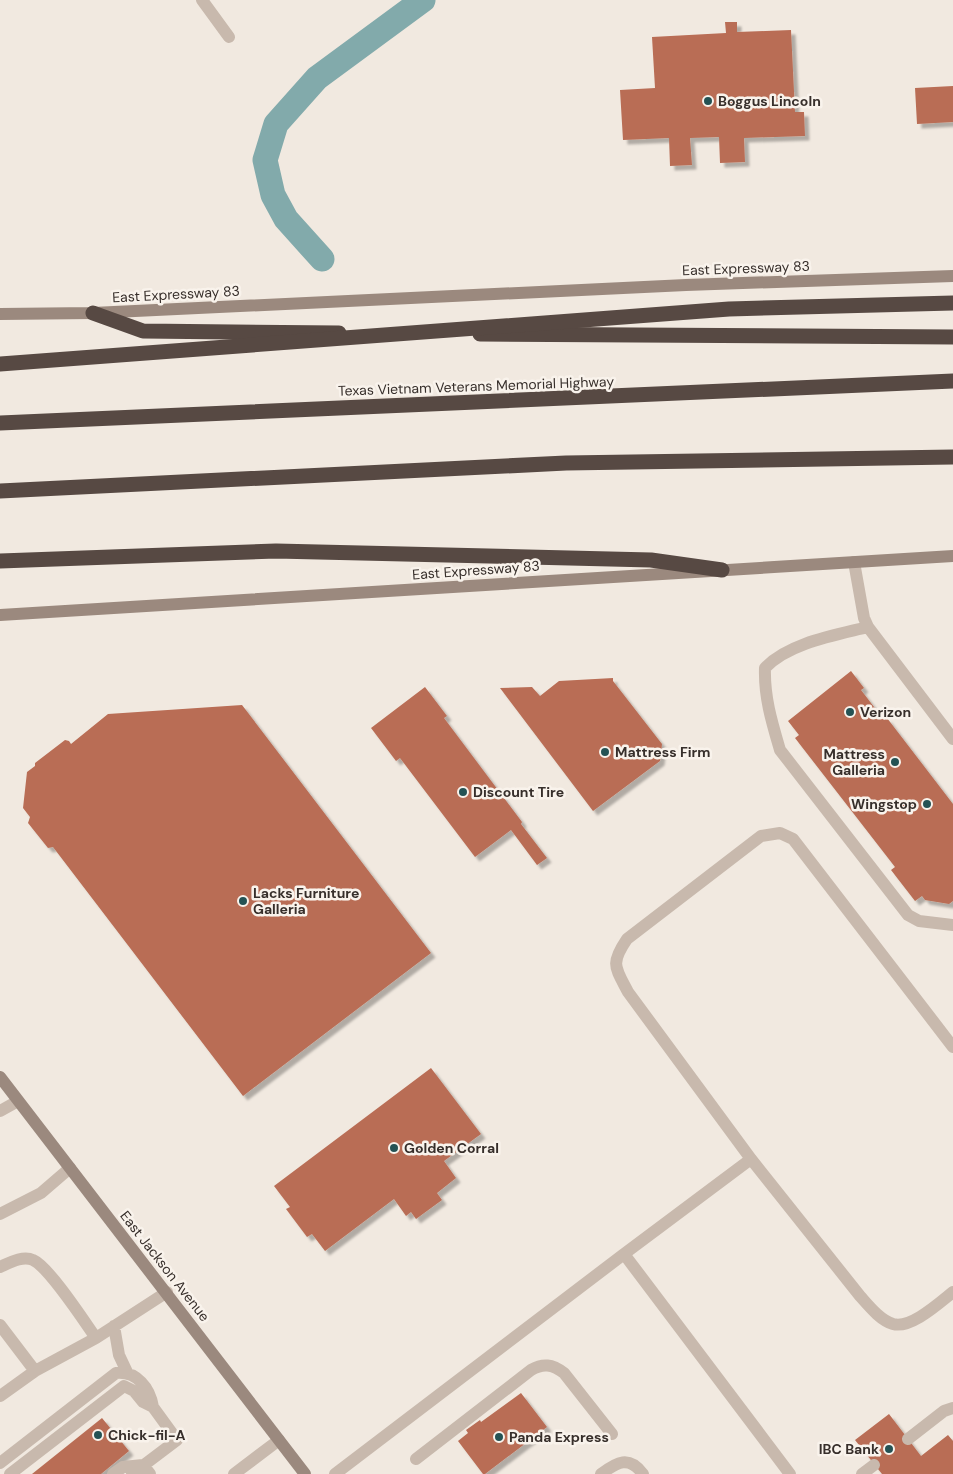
<svg xmlns="http://www.w3.org/2000/svg" width="953" height="1474" font-family="'DM Sans',sans-serif">
	<style>
		.lines { fill: none; stroke-linecap: round; stroke-linejoin: round }
		.canal { stroke: #82aaab; stroke-width: 25 }
		.building { fill: #b96d55; filter: url(#shadow) }
		.lane { stroke: #c8b9ad; stroke-width: 12 }
		.street { stroke: #c8b9ad; stroke-width: 12 }
		.secondary { stroke: #9b897e; stroke-width: 12 }
		.highway { stroke: #574943; stroke-width: 15 }
		.highway-bridge { stroke: #574943; stroke-width: 15 }
		.poi-dot { fill: #245254; stroke: #f9f3ec; stroke-width: 2 }
		.labels { text-anchor: middle; stroke-width: 5; stroke-linejoin: round; paint-order: stroke }
		.poi-label { font-size: 14px; font-weight: bold; fill: #372f2b; stroke: #f9f3ec; text-anchor: start }
		.street-label { font-size: 14px; fill: #372f2b; stroke: #f9f3ec }
	</style>
	<defs>
		<filter id="shadow"><feDropShadow dx="4.5" dy="4.5" stdDeviation="1" flood-color="#0004"/></filter>
	</defs>
	<rect width="100%" height="100%" fill="#f1e9e0"/>
	<g class="lines">
		<!-- canal -->
		<path class="canal" d="M322,259L286,219L273,195L265,160L276,124L317,78L423,0"/>
	</g>
	<!-- building -->
	<path class="building" d="M725,22H737V32L791,30L795,112H804L805,136L744,138L745,162L720,163L719,137L690,138L692,165L670,166L669,138L623,140L620,90L655,88L652,37L726,33Z
		M953,86V122L917,124L915,88Z
		M851,671L864,688L861,690L884,720L887,718L953,804V901L949,904L925,900L922,896L915,901L891,870L895,867L795,738L799,735L788,721Z
		M613,678V681L662,744L660,761L593,811L500,688L532,687L540,696L559,681Z
		M425,687L447,716L444,718L522,822L521,824L547,858L537,865L511,830L475,857L400,758L396,761L371,728Z
		M242,705L431,953L243,1096L53,847L48,848L28,823L30,817L23,808L27,772L35,766V763L65,740L69,741L71,744L108,714Z
		M431,1068L481,1134L444,1161L456,1178L437,1193L442,1200L416,1219L411,1212L406,1216L394,1199L325,1251L312,1234L307,1237L286,1209L290,1207L274,1186Z
		M521,1393L547,1427L485,1474H483L458,1441L468,1433L466,1430L480,1420L481,1422Z
		M889,1414L921,1456L948,1435L953,1441V1474H882L855,1440Z
		M102,1418L129,1451L101,1474H32Z"/>
	<g class="lines">
		<!-- lane -->
		<path class="lane" d="M854,562L864,618L868,627L953,739
			M868,627C836,635 788,643 765,668C764,697 772,723 780,750L908,915L919,921L953,925
			M953,1047L793,839L780,833L761,836L627,939C610,964 615,967 628,992L751,1159L860,1296C869,1306 880,1320 893,1324C911,1329 939,1303 953,1292
			M0,1111L18,1101
			M0,1214L41,1193L70,1168
			M624,1254L751,1159
			M0,1267C9,1263 23,1255 33,1260C49,1267 84,1321 96,1338L167,1292
			M0,1325L35,1371
			M114,1326L119,1355L127,1372
			M0,1396L35,1371L96,1338
			M908,1439L944,1411L953,1408
			M416,1459L531,1370C543,1363 552,1364 564,1373L612,1434
			M0,1463L116,1373C137,1371 150,1388 153,1407
			M10,1474L124,1386L134,1391L143,1402L153,1407L177,1440L132,1474
			M113,1474L123,1467L143,1465L150,1474
			M234,1474L279,1440
			M335,1474L624,1254L790,1474
			M601,1474C617,1462 629,1455 643,1474
			M862,1474L874,1465"/>
		<!-- street -->
		<path class="street" d="M202,0L229,37"/>
		<!-- secondary -->
		<path class="secondary" d="M0,314L93,313L686,285L953,276
			M0,615L953,556
			M0,1077L305,1474"/>
		<!-- highway -->
		<path class="highway" d="M93,313L143,331L339,333
			M480,334L953,337
			M0,423L953,381
			M0,491L566,463L953,457
			M0,561L276,551L651,560L722,570"/>
		<!-- highway-bridge -->
		<path class="highway-bridge" d="M0,364L729,309L953,303"/>
	</g>
	<!-- markers -->
	<g class="poi-dot">
		<circle cx="708" cy="101" r="5"/>
		<circle cx="850" cy="712" r="5"/>
		<circle cx="605" cy="752" r="5"/>
		<circle cx="895" cy="762" r="5"/>
		<circle cx="463" cy="792" r="5"/>
		<circle cx="927" cy="804" r="5"/>
		<circle cx="243" cy="901" r="5"/>
		<circle cx="394" cy="1148" r="5"/>
		<circle cx="98" cy="1435" r="5"/>
		<circle cx="499" cy="1437" r="5"/>
		<circle cx="889" cy="1449" r="5"/>
	</g>
	<g class="labels">
		<!-- poi labels -->
		<g class="poi-label">
			<text x="718" y="106">Boggus Lincoln</text>
			<text x="860" y="717">Verizon</text>
			<text x="615" y="757">Mattress Firm</text>
			<text x="885" y="759" text-anchor="end">Mattress<tspan x="885" dy="16">Galleria</tspan></text>
			<text x="473" y="797">Discount Tire</text>
			<text x="917" y="809" text-anchor="end">Wingstop</text>
			<text x="253" y="898">Lacks Furniture<tspan x="253" dy="16">Galleria</tspan></text>
			<text x="404" y="1153">Golden Corral</text>
			<text x="108" y="1440">Chick-fil-A</text>
			<text x="509" y="1442">Panda Express</text>
			<text x="879" y="1454" text-anchor="end">IBC Bank</text>
		</g>
		<!-- street labels -->
		<g class="street-label">
			<text transform="translate(746 268) rotate(-2)" y="5">East Expressway 83</text>
			<text transform="translate(176 294) rotate(-3)" y="5">East Expressway 83</text>
			<text transform="translate(476 386) rotate(-2)" y="5">Texas Vietnam Veterans Memorial Highway</text>
			<text transform="translate(476 570) rotate(-4)" y="5">East Expressway 83</text>
			<text transform="translate(165 1266) rotate(52)" y="5">East Jackson Avenue</text>
		</g>
	</g>
</svg>
